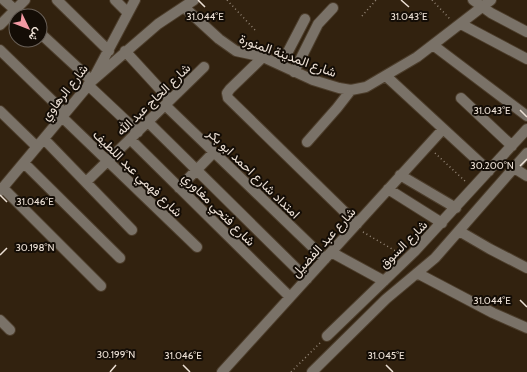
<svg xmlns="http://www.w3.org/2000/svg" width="527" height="372" font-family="Cabin,Vazirmatn,sans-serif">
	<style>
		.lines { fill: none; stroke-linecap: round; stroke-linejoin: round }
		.minor-casing { stroke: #4c3d2b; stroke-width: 12 }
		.path { stroke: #958778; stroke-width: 1.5; stroke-dasharray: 1 3; stroke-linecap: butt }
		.minor { stroke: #7a7268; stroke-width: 10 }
		.ticks { fill: none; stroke: #ece0d5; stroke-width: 1.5 }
		.labels { text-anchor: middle; stroke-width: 4; stroke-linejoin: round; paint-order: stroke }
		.street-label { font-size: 13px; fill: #ece0d5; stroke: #140d06 }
		.ticks-label { font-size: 10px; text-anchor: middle; fill: #ece0d5; stroke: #140d06; stroke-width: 4; stroke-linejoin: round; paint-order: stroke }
	</style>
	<rect width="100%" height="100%" fill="#32220f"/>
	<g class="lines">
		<!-- minor casing -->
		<g class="minor-casing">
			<path id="minor" d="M4,0L22,16
				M57,0L109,51
				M115,0L128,13
				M473,0L491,13L527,32
				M184,7L219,39L236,51L263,57L313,80L339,88L351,90L366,87L417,57L491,0
				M461,24L527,59
				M0,25L25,0
				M40,33L92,81L158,24L194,0
				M433,45L527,116
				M0,50L65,113
				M125,51L170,100
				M263,57L230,89L227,93L228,98L357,224
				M281,65L305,19
				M294,72L318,24L333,8
				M386,76L489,171
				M88,85L138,132
				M461,98L512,146
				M165,105L325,259
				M0,111L37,147
				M62,117L197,247
				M148,122L307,279
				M44,139L132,230
				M130,139L290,297
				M307,142L337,108L351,90
				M24,163L120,258
				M514,168L527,176
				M400,175L456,208
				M86,182L204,67
				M3,188L101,286
				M179,188L214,152
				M388,189L442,223
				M0,191L92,81L135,0
				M459,231L490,249L527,268
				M331,252L384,281
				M417,273L493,313L527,328
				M0,320L10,330
				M327,336L414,252L527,129
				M222,372L443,129
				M312,372L386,299L435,258L527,153"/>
		</g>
		<!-- path -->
		<path class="path" d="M227,0L255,30
			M432,0L450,19
			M362,16L376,0
			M435,153L466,182
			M363,232L399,253
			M291,372L321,342"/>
		<!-- minor -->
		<use href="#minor" class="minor"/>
	</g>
	<!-- ticks -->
	<path class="ticks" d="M198,0L205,7M401,0L409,7M520,110L527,117M520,166L527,159M0,195L7,202M0,255L7,248M520,300L527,307M183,365L190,372M386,365L393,372M110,372L116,365"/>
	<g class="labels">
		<!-- street labels -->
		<g class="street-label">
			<text transform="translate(288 55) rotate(20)" y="5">شارع المدينة المنورة</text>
			<text transform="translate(64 92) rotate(-52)" y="5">شارع الرهاوي</text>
			<text transform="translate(153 99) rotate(-44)" y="5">شارع الحاج عبد الله</text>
			<text transform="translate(138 173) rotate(44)" y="5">شارع فهمي عبد اللطيف</text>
			<text transform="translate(254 173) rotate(44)" y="5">امتداد شارع احمد ابو بكر</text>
			<text transform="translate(219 209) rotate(45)" y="5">شارع فتحي مغاوري</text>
			<text transform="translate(323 242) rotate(-48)" y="5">شارع عبد الفضيل</text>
			<text transform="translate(403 244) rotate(-45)" y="5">شارع السوق</text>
		</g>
	</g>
	<g class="ticks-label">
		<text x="205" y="20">31.044°E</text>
		<text x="409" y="20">31.043°E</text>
		<text x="492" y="114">31.043°E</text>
		<text x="492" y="169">30.200°N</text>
		<text x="35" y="205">31.046°E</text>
		<text x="35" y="251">30.198°N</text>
		<text x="492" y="304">31.044°E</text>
		<text x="116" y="358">30.199°N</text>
		<text x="183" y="359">31.046°E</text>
		<text x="386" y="359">31.045°E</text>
	</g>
	<!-- north arrow -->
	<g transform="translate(28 28) rotate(133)"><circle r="19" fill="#140d06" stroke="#6a6159"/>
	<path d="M0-3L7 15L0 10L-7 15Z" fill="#f49aa4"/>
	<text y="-6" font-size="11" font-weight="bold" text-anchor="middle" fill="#ece0d5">ش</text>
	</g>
</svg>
